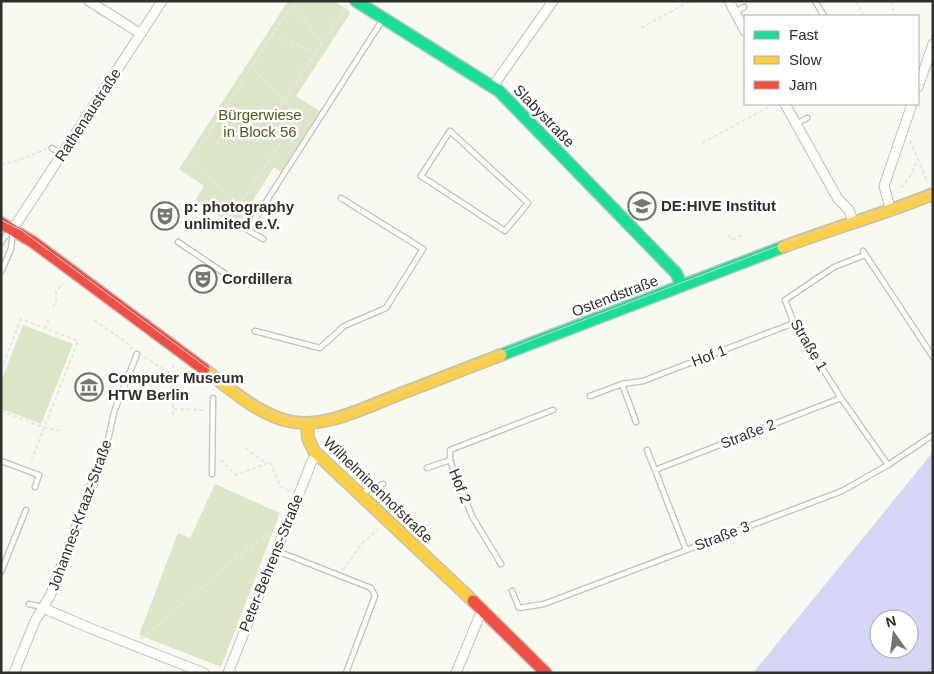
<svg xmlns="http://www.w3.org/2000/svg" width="934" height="674" font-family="Arial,sans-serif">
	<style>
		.green { fill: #dde5c7 }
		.water { fill: #d5d6f6; fill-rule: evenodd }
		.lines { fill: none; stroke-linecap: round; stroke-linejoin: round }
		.lane-casing { stroke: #bfc1ba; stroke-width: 7 }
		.street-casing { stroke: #bfc1ba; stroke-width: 11 }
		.fast-casing { stroke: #bfc1ba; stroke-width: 14 }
		.slow-casing { stroke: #bfc1ba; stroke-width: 14 }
		.jam-casing { stroke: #bfc1ba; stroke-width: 14 }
		.path { stroke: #e6e6e4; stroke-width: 2; stroke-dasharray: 4 2.5; stroke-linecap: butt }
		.lane { stroke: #fefefd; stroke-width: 4.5 }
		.street { stroke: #fefefd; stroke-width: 9 }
		.fast { stroke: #16e098; stroke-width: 11 }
		.slow { stroke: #ffcf43; stroke-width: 11 }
		.jam { stroke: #f24e42; stroke-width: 11 }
		.tram { stroke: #d3d5d1; stroke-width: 1 }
		.labels { text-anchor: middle; stroke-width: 5; stroke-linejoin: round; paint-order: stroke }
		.street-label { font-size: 15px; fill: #2e302a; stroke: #fff }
		.park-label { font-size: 15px; fill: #4e5d12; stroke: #fff }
		.poi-label { font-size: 15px; font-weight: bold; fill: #2e302a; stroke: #fff; text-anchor: start }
	</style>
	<rect width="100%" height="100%" fill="#f7faf0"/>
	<!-- green -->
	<path class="green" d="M288,1H334L351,12L296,96L320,111L281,172L274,167L236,227L195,201L204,186L179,169Z
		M23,325L73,344L41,424L1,409V381Z
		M215,484L280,513L221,667L139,635L178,533L190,538Z"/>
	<!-- water -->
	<path class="water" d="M933,452V673H753ZM879,619H909V649H879Z"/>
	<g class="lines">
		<!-- lane casing -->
		<g class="lane-casing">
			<path id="lane" d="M815,1L824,16
				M735,12L744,7
				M796,124L807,118
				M450,131L528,203L505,231L421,176Z
				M52,148L61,154
				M263,239L248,230L383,19
				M178,242L236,281
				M1,243L3,239L10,231
				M863,251L933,357
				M865,255L834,267L785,300L794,323L841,398L888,465
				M1,272L11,249L13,232
				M255,331L320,348L344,326L386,308L423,249L341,198
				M622,384L636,422
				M590,396L622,384L643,381L794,323
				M106,449L114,412L137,354
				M647,450L655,470
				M1,461L39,475L35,487
				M427,468L450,460
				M212,474L213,398
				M361,493L383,484
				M686,550L655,470L841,398
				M277,551L371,588L375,596L346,673
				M501,564L472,516L450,460V450L553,410
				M1,572L26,510
				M512,591L519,608L544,604L842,491L888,465L933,435
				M29,604L42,607"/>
		</g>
		<!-- street casing -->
		<g class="street-casing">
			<path id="street" d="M89,1L141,34
				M729,1L745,31
				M493,86L553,1
				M918,87L933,44
				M785,104L838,199L849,210L853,222
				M891,211L884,186L912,104
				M13,229L162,1
				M43,608L92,629L204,673
				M14,673L35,621L50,596L106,449
				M228,673L312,461L318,454
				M456,673L482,610"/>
		</g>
		<!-- fast casing -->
		<g class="fast-casing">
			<path id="fast" d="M356,1L499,91L676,273L682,286
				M501,355L783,247"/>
		</g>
		<!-- slow casing -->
		<g class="slow-casing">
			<path id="slow" d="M783,247C833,228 884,214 933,194
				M204,369C229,388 256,413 288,421C325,430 370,405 405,392C437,380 469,367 501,355
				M307,423L308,438L314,451L473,601"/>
		</g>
		<!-- jam casing -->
		<g class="jam-casing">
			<path id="jam" d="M1,223L33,242L204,369
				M473,601L546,673"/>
		</g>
		<!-- path -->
		<path class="path" d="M856,1L864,16
			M891,1L893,7L892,16
			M294,4L321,43
			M878,16L893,15
			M641,28L690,1
			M272,35L316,52
			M281,105L347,5
			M910,140L928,183
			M702,143L774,104
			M1,165L22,159L46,149
			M901,188L911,175L918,159
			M240,205L191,161L272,35L296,1
			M228,222L299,115L251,67
			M729,235L731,240L743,235
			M53,307L56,302V292L63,283
			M94,320L127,343L132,349
			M45,329L49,318
			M144,357L173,375
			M173,365V409
			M1,370L21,319L78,341L30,464
			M1,411L45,428L62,431
			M173,415V409L206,410
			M245,448L266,463
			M220,461H222L236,475L270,462L280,486L290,491
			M343,570L361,545L378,529
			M141,639L193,595L213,581L223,569L250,547L273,532"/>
		<!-- lane -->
		<use href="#lane" class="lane"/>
		<!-- street -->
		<use href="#street" class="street"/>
		<!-- fast -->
		<use href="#fast" class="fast"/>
		<!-- slow -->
		<use href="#slow" class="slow"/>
		<!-- jam -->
		<use href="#jam" class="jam"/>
		<!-- tram -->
		<path class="tram" d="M1,220L21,230L259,406C285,421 309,424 338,416L537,338L817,231L890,208L933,191"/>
	</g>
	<!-- icons -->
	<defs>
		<g id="university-ring" transform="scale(1.4375)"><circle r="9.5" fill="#fff" stroke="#74776f" stroke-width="1.5"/><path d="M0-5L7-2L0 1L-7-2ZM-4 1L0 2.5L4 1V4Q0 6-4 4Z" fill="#74776f"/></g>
		<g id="theatre-ring" transform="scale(1.4375)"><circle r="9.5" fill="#fff" stroke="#74776f" stroke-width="1.5"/><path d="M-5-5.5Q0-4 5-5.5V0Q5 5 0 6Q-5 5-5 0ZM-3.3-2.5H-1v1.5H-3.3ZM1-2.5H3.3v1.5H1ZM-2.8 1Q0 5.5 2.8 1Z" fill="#74776f"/></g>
		<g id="museum-ring" transform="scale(1.4375)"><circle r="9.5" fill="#fff" stroke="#74776f" stroke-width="1.5"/><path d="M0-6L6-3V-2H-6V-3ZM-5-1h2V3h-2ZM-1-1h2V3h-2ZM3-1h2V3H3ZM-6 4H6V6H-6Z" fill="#74776f"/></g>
	</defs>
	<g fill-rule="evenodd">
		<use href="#university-ring" x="642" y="206"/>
		<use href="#theatre-ring" x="165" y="216"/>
		<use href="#theatre-ring" x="203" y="279"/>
		<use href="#museum-ring" x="89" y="387"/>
	</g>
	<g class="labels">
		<!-- street labels -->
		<g class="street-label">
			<text transform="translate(88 115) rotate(-57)" y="5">Rathenaustraße</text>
			<text transform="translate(544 116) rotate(46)" y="5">Slabystraße</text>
			<text transform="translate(615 296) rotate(-21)" y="5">Ostendstraße</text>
			<text transform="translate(809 345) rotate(59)" y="5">Straße 1</text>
			<text transform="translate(709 356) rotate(-21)" y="5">Hof 1</text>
			<text transform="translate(748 434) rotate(-21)" y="5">Straße 2</text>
			<text transform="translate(460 486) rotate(68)" y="5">Hof 2</text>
			<text transform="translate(378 490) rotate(44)" y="5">Wilhelminenhofstraße</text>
			<text transform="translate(80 515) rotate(-70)" y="5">Johannes-Kraaz-Straße</text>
			<text transform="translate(722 536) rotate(-21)" y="5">Straße 3</text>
			<text transform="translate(271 563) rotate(-68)" y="5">Peter-Behrens-Straße</text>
		</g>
		<!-- park labels -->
		<g class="park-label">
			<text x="260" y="120">Bürgerwiese<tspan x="260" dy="17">in Block 56</tspan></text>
		</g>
		<!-- poi labels -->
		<g class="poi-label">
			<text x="661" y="211">DE:HIVE Institut</text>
			<text x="184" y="212">p: photography<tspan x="184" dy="17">unlimited e.V.</tspan></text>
			<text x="222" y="284">Cordillera</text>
			<text x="108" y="383">Computer Museum<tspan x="108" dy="17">HTW Berlin</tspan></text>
		</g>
	</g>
	<!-- border -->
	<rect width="934" height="674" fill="none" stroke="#2e302a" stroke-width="5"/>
	<!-- legend -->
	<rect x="744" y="15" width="175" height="90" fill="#ffffff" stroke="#abacaa"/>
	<rect x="754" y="31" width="25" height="8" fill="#16e098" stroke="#abacaa"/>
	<text x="789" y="40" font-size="15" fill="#2e302a">Fast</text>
	<rect x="754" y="56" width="25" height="8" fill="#ffcf43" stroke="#abacaa"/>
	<text x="789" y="65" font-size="15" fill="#2e302a">Slow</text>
	<rect x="754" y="81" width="25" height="8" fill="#f24e42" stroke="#abacaa"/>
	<text x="789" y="90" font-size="15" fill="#2e302a">Jam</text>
	<!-- north arrow -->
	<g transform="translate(894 634) rotate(346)"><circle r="24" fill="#ffffff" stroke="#abacaa"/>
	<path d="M0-4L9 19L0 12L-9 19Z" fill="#74776f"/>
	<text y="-8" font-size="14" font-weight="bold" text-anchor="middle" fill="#2e302a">N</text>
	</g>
</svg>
